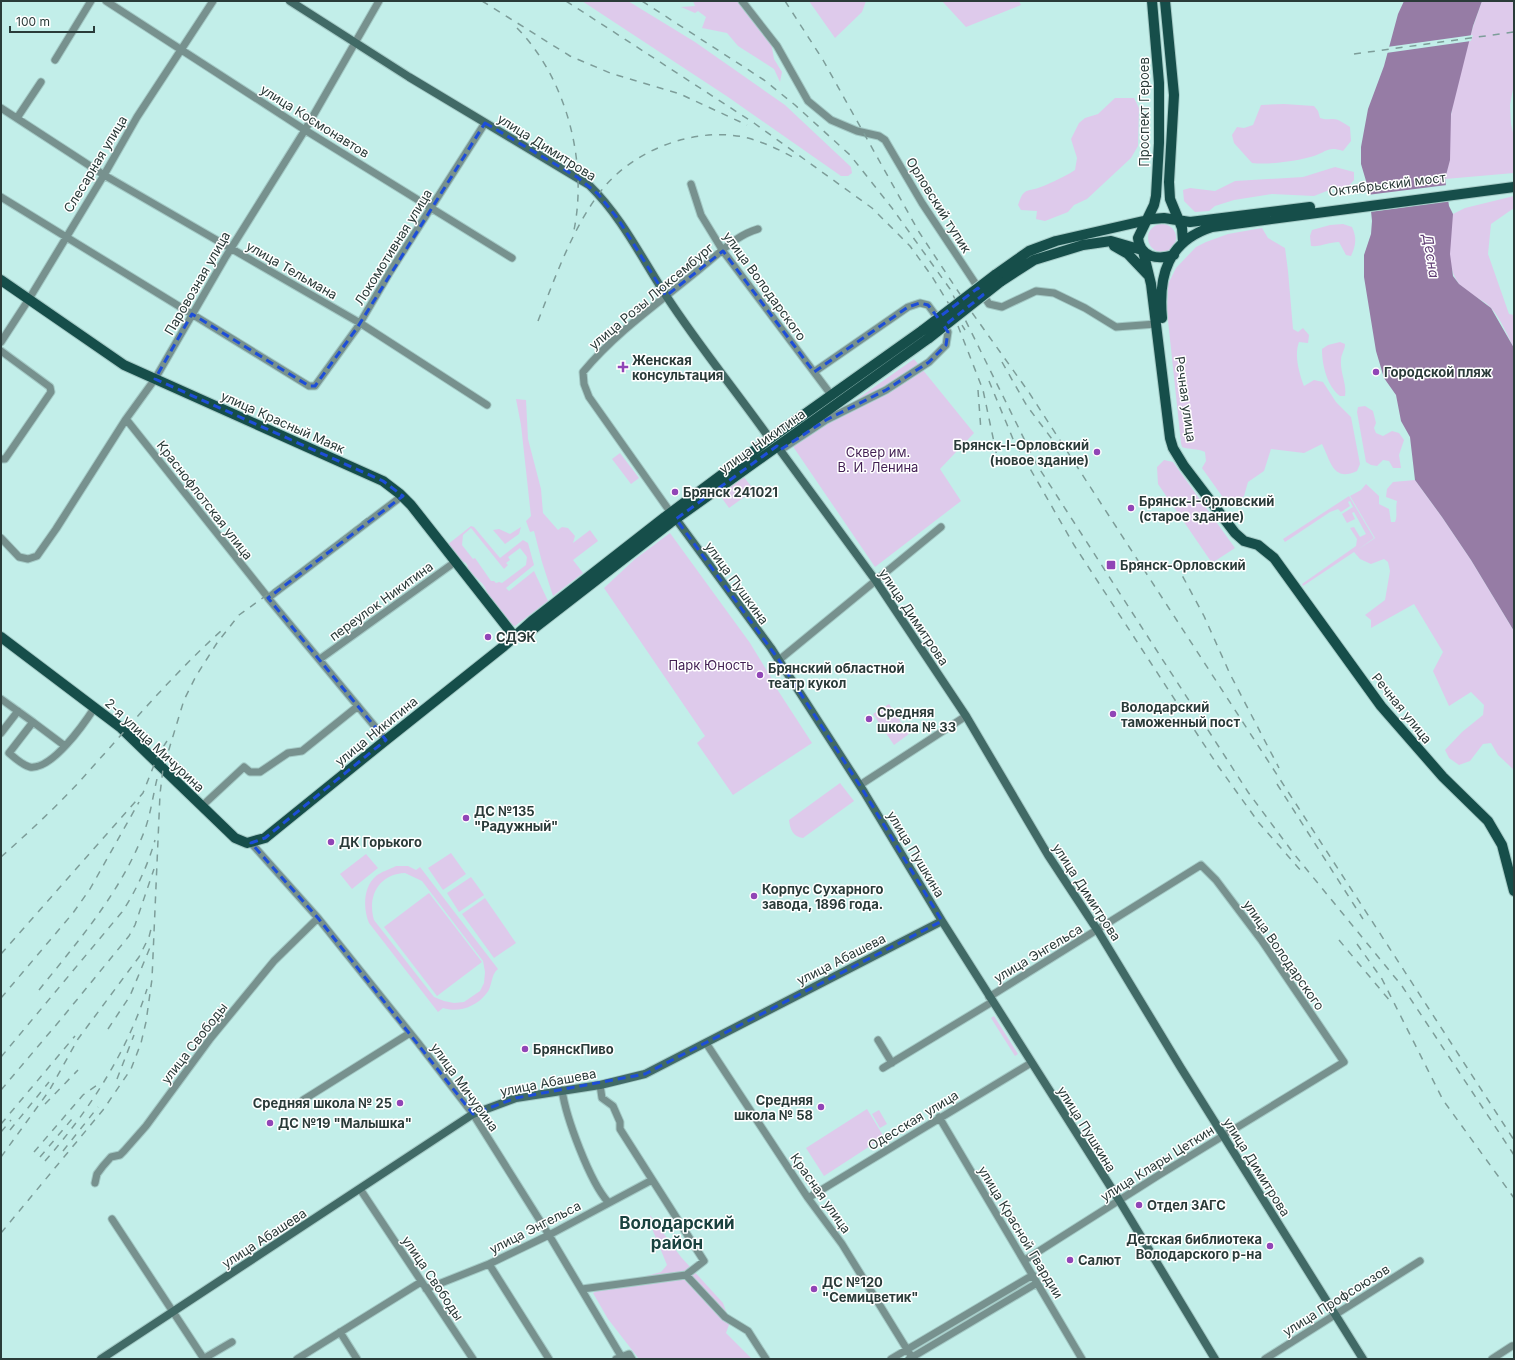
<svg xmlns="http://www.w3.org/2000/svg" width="1515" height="1360" font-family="Inter,sans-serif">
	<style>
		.green { fill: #decaeb; fill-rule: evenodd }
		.water { fill: #967ca5 }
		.pier { fill: #c2eee9 }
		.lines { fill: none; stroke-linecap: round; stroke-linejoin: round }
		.street-casing { stroke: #a4cac6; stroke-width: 9 }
		.secondary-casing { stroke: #a4cac6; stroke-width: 10 }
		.primary-casing { stroke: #a4cac6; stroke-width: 12 }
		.street { stroke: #77918e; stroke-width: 7 }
		.secondary { stroke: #416a66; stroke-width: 8 }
		.primary { stroke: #164e4a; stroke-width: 10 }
		.rail { stroke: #7d9d99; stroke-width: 1.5; stroke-dasharray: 7 7; stroke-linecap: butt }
		.primary-bridge-casing { stroke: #a4cac6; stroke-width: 12; stroke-linecap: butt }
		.primary-bridge { stroke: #164e4a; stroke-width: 10 }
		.marked { fill: none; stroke: #1d4ed8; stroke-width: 3; stroke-dasharray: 8 5; stroke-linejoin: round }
		.poi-dot { fill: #9145b6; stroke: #fff; stroke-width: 1.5 }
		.labels { text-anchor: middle; stroke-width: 3; stroke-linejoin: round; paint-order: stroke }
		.street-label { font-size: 13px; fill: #2a3b39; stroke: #fff }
		.poi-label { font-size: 13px; font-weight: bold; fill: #2a3b39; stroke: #fff; text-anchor: start }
		.park-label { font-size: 13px; fill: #411e52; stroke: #fff }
		.water-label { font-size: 14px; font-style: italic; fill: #5f3c73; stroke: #fff }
		.district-label { font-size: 17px; font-weight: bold; fill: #1a423f; stroke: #fff }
	</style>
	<rect width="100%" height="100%" fill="#c2eee9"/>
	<!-- green -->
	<path class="green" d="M582,1H628L695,42L785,105L851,167L852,173L848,176H841L728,97Z
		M693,1H739L771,42L774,59L782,72L780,82L774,69L738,46L727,33L702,28L706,17L698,11L695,13L681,7L695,6Z
		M809,1H866L862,12L835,38Z
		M942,1H1019L1021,5L966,27Z
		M1482,1H1514V84L1510,105L1511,124L1514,137V173L1445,179C1452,157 1448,136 1451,115C1457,76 1469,37 1482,1Z
		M1115,98H1134L1139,108L1138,146L1131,158L1087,199L1074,205L1068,212L1045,221L1036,219L1037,211L1021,210L1018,205C1020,200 1021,195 1025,192C1029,189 1034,190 1038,188C1045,186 1070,174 1075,170L1077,158L1071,139L1079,123L1085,118L1098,114Z
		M1284,104L1314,106L1318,111L1320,118C1326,120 1327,119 1333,119C1339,119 1345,124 1350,127L1351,141L1343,151C1327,146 1327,152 1314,156C1297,161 1270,165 1252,163L1234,143L1232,135L1237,127L1244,128L1253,125L1261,105Z
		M1335,167L1354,172V180L1348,187L1332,189L1314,196L1272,194L1234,200L1215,206L1209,211L1195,212L1184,201L1183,190L1190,188L1215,191L1235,181L1303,177Z
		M1514,196V208L1491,224L1488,254L1509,314L1514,315V348C1507,335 1501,319 1491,308C1484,300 1474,297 1466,291C1444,274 1448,238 1453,214L1465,208Z
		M1148 238a14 14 0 1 1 28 0a14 14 0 1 1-28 0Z
		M1343,224L1352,227C1357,238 1356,245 1351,256L1346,255L1339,242C1329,242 1321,247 1311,246L1310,236L1312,230L1330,225Z
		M1262,228L1268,238L1285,248L1288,271L1293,329L1298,332L1303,328L1309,335L1308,343L1299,342C1294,355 1299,373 1304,386L1314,380L1323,382L1336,402L1351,417L1360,464L1357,471C1333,482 1331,462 1322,444L1304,453L1271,449L1264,471L1248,482L1244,496L1229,506L1202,468L1206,461L1205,452C1197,448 1190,450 1182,447L1181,443L1167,311L1168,284L1176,268L1196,247L1206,242L1228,234Z
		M1340,342L1345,344C1345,350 1341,354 1341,360C1340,373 1347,384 1345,396H1340C1327,386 1322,365 1322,349L1328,345Z
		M914,359L974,433L940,469L961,501L875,567L792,445Z
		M516,399L526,400L528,439L541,489L543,513L558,530L562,527L568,528L575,536L573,543L590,530L598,541L573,560L583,573L553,596L542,562L534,531L530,532L526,521L531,516L521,425Z
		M1365,406L1373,411L1376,423L1374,428L1376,433L1383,436L1392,431L1399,433L1404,440L1399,455L1401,468H1393L1389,461L1383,460L1377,466L1371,465L1366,462L1357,412L1358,407Z
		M620,453L639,478L631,484L612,459Z
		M1164,460L1173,462L1235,548L1212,563L1158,484L1157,467Z
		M744,477L754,490L729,508L719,494Z
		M1415,480L1442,517L1471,560L1514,631V770L1498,755L1491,743L1483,744L1470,761L1459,765L1449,758L1445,750L1462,732L1483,715L1484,705L1471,692L1449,706L1433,671L1443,652L1414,604L1371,628V620L1365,615L1385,600L1390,571L1388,562L1384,559L1371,564L1360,559L1354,552L1303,586L1302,584L1356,546L1357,539L1350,528L1354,527L1360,537L1366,534L1354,512L1352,513L1355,519L1347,523L1342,514L1353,507L1350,501L1348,502L1350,506L1341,512L1338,509L1330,512L1285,542L1283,539L1349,496L1374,538L1356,551L1375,538L1350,496L1361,490L1366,484L1379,496V504L1389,509L1391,522H1395C1398,515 1395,509 1397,501L1386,497L1387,489L1393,482Z
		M471,526L474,527L500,558L523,540L528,543L534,565L506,588L509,591L534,571L548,601L515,626L511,625L487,595C487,583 473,577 466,568L468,566L465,562L462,564L447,545ZM471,528L504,569L508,565L506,563L510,560L508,557L520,548L527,557L526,565L502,583L499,582L496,583L494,581H491L475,558L473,559L462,545L463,535Z
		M521,527L519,534L505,544L493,530L499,529L510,534Z
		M670,533L750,643L772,679L777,689L812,743L733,795L697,743L705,736L604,588L635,559Z
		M889,704L909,734L894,745L873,714Z
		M840,783L854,801L803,838C793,837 790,829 789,820Z
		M451,853L466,874L443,890L428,868Z
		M366,854L378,868L352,889L340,874Z
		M396,866H408L416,870L420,867L498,969C490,975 493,987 486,994C476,1007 458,1013 443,1008L438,1012L369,923C363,909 363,887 376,876C381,872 390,869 396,866ZM405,873L422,881L483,961L485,972L484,983L480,991L464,1002L454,1003L444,1001L434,997L374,920C367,896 379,874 405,873Z
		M471,877L484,895L459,912L447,893Z
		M429,893L482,962L437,996L384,927Z
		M485,898L516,943L494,958L462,914Z
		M994,1016L1018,1054L1015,1056L991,1018Z
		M867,1109L884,1137L824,1176L806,1148Z
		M879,1110L887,1124L880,1128L872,1114Z
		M650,1215L681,1257L723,1303L730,1322L726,1333L752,1359H639L608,1319L593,1293L602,1288L661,1272L667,1265L653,1231Z"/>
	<!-- water -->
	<path class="water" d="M1404,1H1482L1473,26L1451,114L1450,160L1445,179L1449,206L1453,214L1450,254L1453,276L1459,284L1491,308L1514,348V631L1471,560L1442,517L1415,480L1410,437L1401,421L1396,395L1384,378L1376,351L1364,277V255L1371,234L1372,221L1369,191L1361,164V147L1368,109L1384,66L1398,14Z"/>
	<!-- pier -->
	<path class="pier" d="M1473,35L1471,41L1386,53L1387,47Z
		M1447,185L1450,201L1369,212L1367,195Z"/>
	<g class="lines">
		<!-- street casing -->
		<g class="street-casing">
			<path id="street" d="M106,1L305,130L512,258
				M742,1L777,46L808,101L831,120L857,131L879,136L885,140L922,203L989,304L1002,307L1036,291L1054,293L1085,308L1116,327L1156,324
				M55,60L91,1
				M1,108L104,175L360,323L487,405
				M17,118L41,82
				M691,184L701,215L723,251L832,396
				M1,197L309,386H315L357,328L390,272L485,123
				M1,342L29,299L104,175L137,117L213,1
				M1,351L50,387L51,392L5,459H1
				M126,419L266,595
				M782,449L826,420L886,390L929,362L946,345L948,332L928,305L920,303L908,307L814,372
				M671,513L589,397L584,384L583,372C616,332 661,301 701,268C719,254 736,235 758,229
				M1,538L19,557L28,559L37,556L56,529L126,419L155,379L225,258L305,130L379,1
				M320,659L455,562
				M779,660L941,527
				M1,699L33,722L9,753C15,758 22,765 30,767C52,770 84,724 95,707
				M33,722L65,746
				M1,733L18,711
				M386,740L268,598L402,496
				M860,785L966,716
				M202,806L244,767L250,772H260L288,753L302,751L358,706
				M251,843L318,918L419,1044L473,1114L549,1235L621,1356
				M989,997L1201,865L1216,880L1262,941L1344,1062L1159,1175L1025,1260
				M878,1040L892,1063
				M706,1043L808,1198L842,1244L913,1359
				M883,1068L992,1002
				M562,1090C566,1118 590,1182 608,1202
				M303,1100L410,1033
				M939,1117L1082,1359
				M95,1183L97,1174L103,1166L111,1157L120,1155L124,1151L146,1126L210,1039L274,961L318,918
				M360,1189L473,1359
				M808,1198L1031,1063
				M112,1219L204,1359
				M489,1264L549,1359
				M686,1275L725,1317L748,1331L766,1359
				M426,1289L489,1264L549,1235L652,1180
				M582,1289L686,1275L704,1261L620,1129V1122L613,1106L602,1098L600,1085
				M340,1332L357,1359
				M203,1359L232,1342
				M297,1359L421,1282
				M616,1359L629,1354L632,1359
				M891,1359L1033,1275
				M909,1359L1037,1283
				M1265,1359L1420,1261
				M1492,1359L1512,1346"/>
		</g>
		<!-- secondary casing -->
		<g class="secondary-casing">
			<path id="secondary" d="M290,1L409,77L589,185C622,217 642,259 667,297C699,346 736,391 770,439
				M777,446L876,581L966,716L1048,855L1098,931L1181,1068L1363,1359
				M673,515L771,648L864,792L942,921L1119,1200L1215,1359
				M101,1359L473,1114L516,1098L600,1085L645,1074L942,921"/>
		</g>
		<!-- primary casing -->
		<g class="primary-casing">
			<path id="primary" d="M1152,1L1159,83V143L1156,196L1154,205L1138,238C1140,258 1158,260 1174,255
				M1165,1L1174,95L1169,182L1170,199L1182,228L1183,241
				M1114,246L1128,254L1148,275
				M1143,251L1151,284L1170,438L1173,448L1184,466L1235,533L1244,541L1258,545L1274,558L1381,706L1443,777L1488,821L1502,845L1514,891
				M995,275L1029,251L1056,241L1152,219L1164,218L1190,222L1310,207
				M1,280L124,365L383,481L400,494L411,505L514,636
				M1000,282L1034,260L1083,245L1111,241L1142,250
				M1162,318C1158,275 1168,241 1212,227L1514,187
				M518,635L528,633L670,523L929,338
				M1,637L120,727L235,838L247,843L265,838L386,740L504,646L532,621L665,517L771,438L923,330"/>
		</g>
		<!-- street -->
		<use href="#street" class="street"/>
		<!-- secondary -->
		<use href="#secondary" class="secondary"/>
		<!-- primary -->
		<use href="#primary" class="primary"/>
		<!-- rail -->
		<path class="rail" d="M482,1L570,56L610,73L680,94L747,125
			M566,1L754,123L872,208L910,246L931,275L965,330
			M642,1L764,80L795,105L850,155L892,208L950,289L1037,465L1248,792L1294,854L1402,986L1514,1155
			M785,1L823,60L919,232L973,314L1028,391L1514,1140
			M517,28C566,78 588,161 574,230
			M1354,54L1514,32
			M538,321C555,278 571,232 598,195C629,151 695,125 748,138C766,143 782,151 798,160
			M958,326L983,390L999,466
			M1002,362L1027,406L1058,447
			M989,381L1013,439L1074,545L1218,766L1259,823L1302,872
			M978,390L981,431
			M1176,564L1204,616L1230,674L1279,768
			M1277,784L1363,919
			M1,857C28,833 55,808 80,781C126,730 170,677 221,631
			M1339,940L1390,1001
			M1357,944L1382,979L1443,1100L1514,1198
			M1,954L143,793L158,755L167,741
			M39,990C79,940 121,892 144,832C151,814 153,794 158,775
			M1,998L73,913L90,889L139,802
			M108,1029L130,996L151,945
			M1,1057L122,912C136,891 148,865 155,840
			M117,1079L134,1035
			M1,1090L62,1018L129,936L135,925L154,869
			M45,1104L78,1070
			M1,1124L75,1036
			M10,1130L49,1082
			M1,1132L11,1120
			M63,1151L98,1107
			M34,1152L83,1095L100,1083
			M1,1157L49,1091L78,1039L139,957L149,937L151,929
			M40,1157L72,1119
			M45,1161C88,1112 127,1053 147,989
			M1,1233L103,1110L131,1069L141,1043L146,1022L152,979L160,794L163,769L184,700L196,676L217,643L239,615L317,559L370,516"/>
		<!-- primary-bridge casing -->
		<g class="primary-bridge-casing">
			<path id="primary-bridge" d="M923,330L995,275
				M929,338L1000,282"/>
		</g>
		<!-- primary-bridge -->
		<use href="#primary-bridge" class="primary-bridge"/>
	</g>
	<!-- marked area -->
	<path class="marked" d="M485,123L577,177L598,194L618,219L666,296L723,251L814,372L908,307L920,303L928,305L938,318L978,288L983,295L944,326L948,332L946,345L929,362L886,390L826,420L780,450L777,446L676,519L779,660L864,792L942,921L645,1074L516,1098L473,1114L318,918L251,843L265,838L386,740L268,598L403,496L383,481L155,379L192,314L309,386H315L357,328Z"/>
	<!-- markers -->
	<g class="poi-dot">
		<path d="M621 361h4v4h4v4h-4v4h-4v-4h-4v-4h4z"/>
		<circle cx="1376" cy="372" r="4"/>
		<circle cx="1097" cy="452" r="4"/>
		<circle cx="675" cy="492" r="4"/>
		<circle cx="1131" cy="508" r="4"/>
		<rect x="1106" y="560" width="10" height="10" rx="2"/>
		<circle cx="488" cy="637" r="4"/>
		<circle cx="760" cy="675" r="4"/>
		<circle cx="1113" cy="714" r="4"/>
		<circle cx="869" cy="719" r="4"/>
		<circle cx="466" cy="818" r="4"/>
		<circle cx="331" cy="842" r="4"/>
		<circle cx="754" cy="896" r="4"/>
		<circle cx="525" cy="1049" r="4"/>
		<circle cx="400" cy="1103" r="4"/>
		<circle cx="821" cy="1107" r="4"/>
		<circle cx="270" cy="1123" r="4"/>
		<circle cx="1139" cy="1205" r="4"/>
		<circle cx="1270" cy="1246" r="4"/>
		<circle cx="1070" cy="1260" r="4"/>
		<circle cx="814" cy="1289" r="4"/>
	</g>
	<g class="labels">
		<!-- street labels -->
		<g class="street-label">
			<text transform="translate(1144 112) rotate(-90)" y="5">Проспект Героев</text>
			<text transform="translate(315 121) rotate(32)" y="5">улица Космонавтов</text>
			<text transform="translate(547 147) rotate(32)" y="5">улица Димитрова</text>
			<text transform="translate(95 164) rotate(-59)" y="5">Слесарная улица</text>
			<text transform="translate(1387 184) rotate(-7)" y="5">Октябрьский мост</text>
			<text transform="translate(939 205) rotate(58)" y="5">Орловский тупик</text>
			<text transform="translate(393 247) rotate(-58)" y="5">Локомотивная улица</text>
			<text transform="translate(292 270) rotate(30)" y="5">улица Тельмана</text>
			<text transform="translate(197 283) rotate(-60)" y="5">Паровозная улица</text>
			<text transform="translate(765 286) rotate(54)" y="5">улица Володарского</text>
			<text transform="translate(651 296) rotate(-40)" y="5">улица Розы Люксембург</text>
			<text transform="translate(1186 399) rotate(82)" y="5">Речная улица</text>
			<text transform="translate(283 422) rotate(24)" y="5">улица Красный Маяк</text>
			<text transform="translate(762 441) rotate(-35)" y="5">улица Никитина</text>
			<text transform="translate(205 500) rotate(52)" y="5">Краснофлотская улица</text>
			<text transform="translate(737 583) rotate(54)" y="5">улица Пушкина</text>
			<text transform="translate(381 601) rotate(-36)" y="5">переулок Никитина</text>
			<text transform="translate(914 617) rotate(56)" y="5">улица Димитрова</text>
			<text transform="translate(1402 708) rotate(51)" y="5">Речная улица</text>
			<text transform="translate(376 731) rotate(-39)" y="5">улица Никитина</text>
			<text transform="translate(155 745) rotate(43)" y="5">2-я улица Мичурина</text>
			<text transform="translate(916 854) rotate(59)" y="5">улица Пушкина</text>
			<text transform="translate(1087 892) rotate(57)" y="5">улица Димитрова</text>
			<text transform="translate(1038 953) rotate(-31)" y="5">улица Энгельса</text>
			<text transform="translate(1284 955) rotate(55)" y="5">улица Володарского</text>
			<text transform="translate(841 959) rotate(-27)" y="5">улица Абашева</text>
			<text transform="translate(194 1043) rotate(-52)" y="5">улица Свободы</text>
			<text transform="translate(548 1082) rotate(-11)" y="5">улица Абашева</text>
			<text transform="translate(465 1087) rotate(54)" y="5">улица Мичурина</text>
			<text transform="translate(913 1120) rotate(-31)" y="5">Одесская улица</text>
			<text transform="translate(1087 1129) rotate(58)" y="5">улица Пушкина</text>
			<text transform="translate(1157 1163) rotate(-32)" y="5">улица Клары Цеткин</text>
			<text transform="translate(1257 1167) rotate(58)" y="5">улица Димитрова</text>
			<text transform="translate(821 1193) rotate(55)" y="5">Красная улица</text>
			<text transform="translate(535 1227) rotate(-27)" y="5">улица Энгельса</text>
			<text transform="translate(1021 1232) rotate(59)" y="5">улица Красной Гвардии</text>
			<text transform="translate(264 1238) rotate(-33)" y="5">улица Абашева</text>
			<text transform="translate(433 1278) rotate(56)" y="5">улица Свободы</text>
			<text transform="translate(1336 1300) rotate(-32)" y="5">улица Профсоюзов</text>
		</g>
		<!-- poi labels -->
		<g class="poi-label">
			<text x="632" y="365">Женская<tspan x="632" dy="15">консультация</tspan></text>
			<text x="1384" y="377">Городской пляж</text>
			<text x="1089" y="450" text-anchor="end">Брянск-I-Орловский<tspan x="1089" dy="15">(новое здание)</tspan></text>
			<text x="683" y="497">Брянск 241021</text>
			<text x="1139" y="506">Брянск-I-Орловский<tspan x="1139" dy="15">(старое здание)</tspan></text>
			<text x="1120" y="570">Брянск-Орловский</text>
			<text x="496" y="642">СДЭК</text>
			<text x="768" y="673">Брянский областной<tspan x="768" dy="15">театр кукол</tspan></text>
			<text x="1121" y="712">Володарский<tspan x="1121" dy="15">таможенный пост</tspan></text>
			<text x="877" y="717">Средняя<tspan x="877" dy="15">школа № 33</tspan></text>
			<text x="474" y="816">ДС №135<tspan x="474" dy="15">"Радужный"</tspan></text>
			<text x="339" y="847">ДК Горького</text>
			<text x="762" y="894">Корпус Сухарного<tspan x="762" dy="15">завода, 1896 года.</tspan></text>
			<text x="533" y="1054">БрянскПиво</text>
			<text x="813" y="1105" text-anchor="end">Средняя<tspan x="813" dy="15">школа № 58</tspan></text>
			<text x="392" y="1108" text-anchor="end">Средняя школа № 25</text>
			<text x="278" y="1128">ДС №19 "Малышка"</text>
			<text x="1147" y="1210">Отдел ЗАГС</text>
			<text x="1262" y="1244" text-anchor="end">Детская библиотека<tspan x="1262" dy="15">Володарского р-на</tspan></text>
			<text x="1078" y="1265">Салют</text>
			<text x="822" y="1287">ДС №120<tspan x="822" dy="15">"Семицветик"</tspan></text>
		</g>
		<!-- park labels -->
		<g class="park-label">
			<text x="878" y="457">Сквер им.<tspan x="878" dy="15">В. И. Ленина</tspan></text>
			<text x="711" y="670">Парк Юность</text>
		</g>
		<!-- water labels -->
		<g class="water-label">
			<text transform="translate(1431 256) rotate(81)" y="5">Десна</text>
		</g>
		<!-- district labels -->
		<g class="district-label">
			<text x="677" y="1229">Володарский<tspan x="677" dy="20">район</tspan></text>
		</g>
	</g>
	<!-- border -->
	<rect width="1515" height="1360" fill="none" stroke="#2a3b39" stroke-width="4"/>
	<!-- scale -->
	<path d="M10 26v6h84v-6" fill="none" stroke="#2a3b39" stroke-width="2"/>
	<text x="16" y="26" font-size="12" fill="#2a3b39" stroke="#ffffff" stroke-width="3" paint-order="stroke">100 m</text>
</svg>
